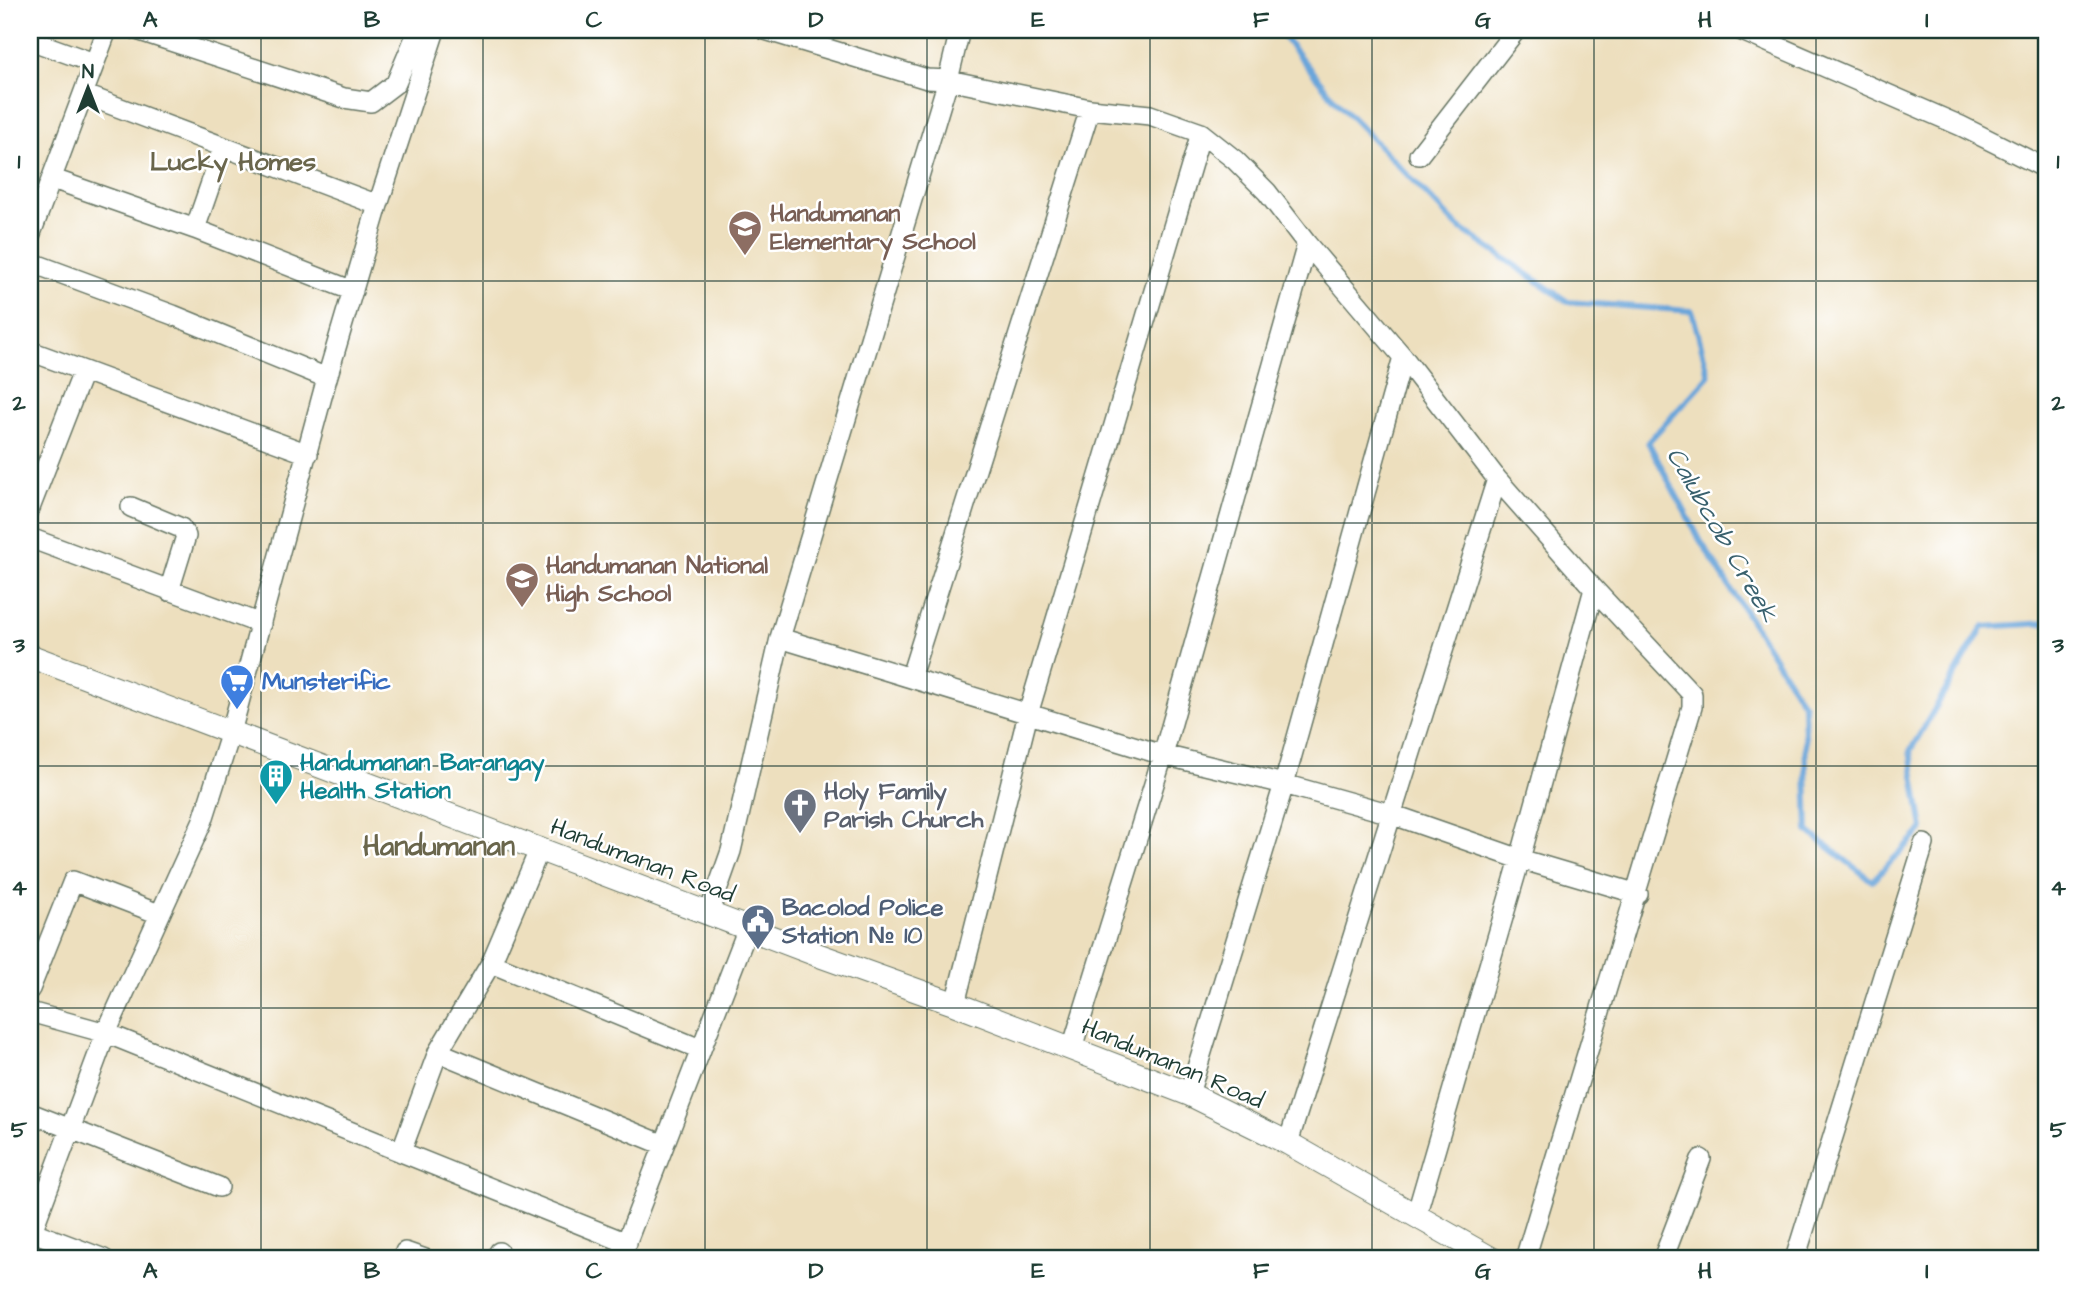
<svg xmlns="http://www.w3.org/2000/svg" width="2077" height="1289" font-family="'Architects Daughter',sans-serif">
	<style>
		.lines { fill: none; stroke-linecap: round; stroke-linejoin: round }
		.stream { stroke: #69a5da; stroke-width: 6 }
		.minor-casing { stroke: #677664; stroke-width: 22 }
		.tertiary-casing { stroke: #677664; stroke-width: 25 }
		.minor { stroke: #fff; stroke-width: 19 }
		.tertiary { stroke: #fff; stroke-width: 23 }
		.grid { fill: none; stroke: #1f3d34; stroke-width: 2; stroke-opacity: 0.55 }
		.labels { text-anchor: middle; stroke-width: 5; stroke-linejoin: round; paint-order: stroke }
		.education-label { font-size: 24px; font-weight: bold; fill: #785e54; stroke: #fff; text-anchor: start }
		.shop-label { font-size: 24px; font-weight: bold; fill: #366cbe; stroke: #fff; text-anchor: start }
		.culture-label { font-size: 24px; font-weight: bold; fill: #0d838f; stroke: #fff; text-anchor: start }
		.worship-label { font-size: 24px; font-weight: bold; fill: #5b616d; stroke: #fff; text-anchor: start }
		.street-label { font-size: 24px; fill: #1f3d34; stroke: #fff }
		.service-label { font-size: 24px; font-weight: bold; fill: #4e5e75; stroke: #fff; text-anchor: start }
		.neighbourhood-label { font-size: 26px; font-weight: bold; fill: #6a664c; stroke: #fff }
		.water-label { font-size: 26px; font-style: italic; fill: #39616e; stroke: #fff }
		.quarter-label { font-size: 28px; font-weight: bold; fill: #6a664c; stroke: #fff }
		.neatline { fill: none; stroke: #1f3d34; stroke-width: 2.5 }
		.grid-label { font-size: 23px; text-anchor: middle; font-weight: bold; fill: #1f3d34 }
	</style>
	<rect width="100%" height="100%" fill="#fff"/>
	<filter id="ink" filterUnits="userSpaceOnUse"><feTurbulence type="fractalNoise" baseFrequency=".0143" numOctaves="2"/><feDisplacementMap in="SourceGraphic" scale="14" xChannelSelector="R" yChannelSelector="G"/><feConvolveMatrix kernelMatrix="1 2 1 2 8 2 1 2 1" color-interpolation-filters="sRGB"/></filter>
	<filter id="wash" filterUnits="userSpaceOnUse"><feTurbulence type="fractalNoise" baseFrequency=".00686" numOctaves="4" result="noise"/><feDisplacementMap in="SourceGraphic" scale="28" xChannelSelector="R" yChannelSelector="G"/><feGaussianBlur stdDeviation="1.57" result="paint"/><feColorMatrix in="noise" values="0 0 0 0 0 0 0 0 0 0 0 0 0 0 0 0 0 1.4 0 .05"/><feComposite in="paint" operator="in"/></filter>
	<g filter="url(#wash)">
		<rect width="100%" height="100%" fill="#eddfbe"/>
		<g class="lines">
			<!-- stream -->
			<path class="stream" d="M1278,30L1335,100L1457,226L1568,302L1692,311L1709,376L1648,442L1700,540L1804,705L1808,831L1872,881L1923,829L1910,751L1983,627L2047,623"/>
		</g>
	</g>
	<g filter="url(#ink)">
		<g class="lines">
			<!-- minor casing -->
			<g class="minor-casing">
				<path id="minor" d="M137,30L344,98L371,102L396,83L417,33
					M765,30L927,79L948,80L1090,109L1150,115L1201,133L1235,160L1267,192L1307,244L1403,357L1497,479L1594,589L1692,694V707L1525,1259
					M1740,30L1961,126L2047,169
					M30,40L94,63
					M83,94L378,205
					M1419,155L1516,30
					M53,179L195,229L353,291
					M195,229L223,148
					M30,236L107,30
					M30,262L173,315L327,378
					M30,351L308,454
					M131,507L181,528L186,536L169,591
					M30,508L83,372
					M30,538L261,624
					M780,638L1163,755L1284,784L1391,814L1520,859L1638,894
					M911,676L1090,109
					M709,913L731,851L780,638L948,80L960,30
					M491,963L700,1049
					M30,989L73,881L159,914
					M955,1004L1028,714L1201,133
					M30,1012L106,1033L627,1243
					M1072,1048L1163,755L1307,244
					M438,1052L664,1145
					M1189,1094L1284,784L1403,357
					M30,1113L219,1187
					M1288,1143L1497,479
					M401,1152L438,1052L491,963L540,848
					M1416,1216L1520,859L1594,589
					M405,1252L425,1259
					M104,1259L33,1232V1229L106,1033L203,820L231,732L327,378L378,205L435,30
					M496,1259L499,1252
					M620,1259L748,928
					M1663,1259L1701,1159
					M1795,1259L1924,844"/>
			</g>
			<!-- tertiary casing -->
			<g class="tertiary-casing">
				<path id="tertiary" d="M30,656L818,955L955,1004L1189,1094L1288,1143L1492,1259"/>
			</g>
			<!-- minor -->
			<use href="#minor" class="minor"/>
			<!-- tertiary -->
			<use href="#tertiary" class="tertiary"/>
		</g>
	</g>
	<!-- grid -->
	<path class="grid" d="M261,30V1259M483,30V1259M705,30V1259M927,30V1259M1150,30V1259M1372,30V1259M1594,30V1259M1816,30V1259M30,281H2047M30,523H2047M30,766H2047M30,1008H2047"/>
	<!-- icons -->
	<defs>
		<g id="school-pin" transform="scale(1.75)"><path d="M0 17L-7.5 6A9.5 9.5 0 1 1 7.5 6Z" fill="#8d6e63" stroke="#fff"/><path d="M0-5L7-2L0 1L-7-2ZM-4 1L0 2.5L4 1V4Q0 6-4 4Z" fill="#fff"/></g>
		<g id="supermarket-pin" transform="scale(1.75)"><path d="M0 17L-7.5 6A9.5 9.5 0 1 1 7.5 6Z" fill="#3f7fe0" stroke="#fff"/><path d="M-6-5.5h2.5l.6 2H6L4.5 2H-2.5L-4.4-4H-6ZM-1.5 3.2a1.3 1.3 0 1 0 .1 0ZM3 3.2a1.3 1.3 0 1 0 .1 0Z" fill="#fff"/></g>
		<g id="building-pin" transform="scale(1.75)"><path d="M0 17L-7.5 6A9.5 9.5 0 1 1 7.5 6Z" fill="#0f9aa8" stroke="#fff"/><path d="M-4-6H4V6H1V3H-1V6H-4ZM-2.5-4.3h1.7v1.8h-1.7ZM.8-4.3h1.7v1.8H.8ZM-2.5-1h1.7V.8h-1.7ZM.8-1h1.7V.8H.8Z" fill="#fff"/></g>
		<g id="church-pin" transform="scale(1.75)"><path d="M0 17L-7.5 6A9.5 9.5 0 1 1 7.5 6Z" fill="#6b7280" stroke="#fff"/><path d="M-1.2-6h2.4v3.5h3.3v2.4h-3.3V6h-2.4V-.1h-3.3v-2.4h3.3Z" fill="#fff"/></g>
		<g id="civic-pin" transform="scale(1.75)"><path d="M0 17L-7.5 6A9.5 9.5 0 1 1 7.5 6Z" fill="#5c6f8a" stroke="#fff"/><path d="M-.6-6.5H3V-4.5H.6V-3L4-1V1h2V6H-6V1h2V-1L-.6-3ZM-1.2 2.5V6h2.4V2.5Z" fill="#fff"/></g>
	</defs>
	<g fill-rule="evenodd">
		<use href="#school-pin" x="745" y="227"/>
		<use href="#school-pin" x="522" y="579"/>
		<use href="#supermarket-pin" x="237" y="681"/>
		<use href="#building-pin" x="276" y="776"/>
		<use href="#church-pin" x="800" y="805"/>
		<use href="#civic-pin" x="758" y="921"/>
	</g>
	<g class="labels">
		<!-- education labels -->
		<g class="education-label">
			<text x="770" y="221">Handumanan<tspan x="770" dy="28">Elementary School</tspan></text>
			<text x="546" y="573">Handumanan National<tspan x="546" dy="28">High School</tspan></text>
		</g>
		<!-- shop labels -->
		<g class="shop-label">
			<text x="262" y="689">Munsterific</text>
		</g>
		<!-- culture labels -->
		<g class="culture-label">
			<text x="300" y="770">Handumanan Barangay<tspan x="300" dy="28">Health Station</tspan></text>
		</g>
		<!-- worship labels -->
		<g class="worship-label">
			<text x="824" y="799">Holy Family<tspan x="824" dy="28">Parish Church</tspan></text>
		</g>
		<!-- street labels -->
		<g class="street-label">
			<text transform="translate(643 860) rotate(21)" y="8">Handumanan Road</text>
			<text transform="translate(1173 1063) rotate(23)" y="8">Handumanan Road</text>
		</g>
		<!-- service labels -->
		<g class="service-label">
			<text x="782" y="915">Bacolod Police<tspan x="782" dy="28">Station № 10</tspan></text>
		</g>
		<!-- neighbourhood labels -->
		<g class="neighbourhood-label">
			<text x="233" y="170">Lucky Homes</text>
		</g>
		<!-- water labels -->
		<g class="water-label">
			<text transform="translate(1723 534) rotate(60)" y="9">Calubcob Creek</text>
		</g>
		<!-- quarter labels -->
		<g class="quarter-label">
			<text x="439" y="855">Handumanan</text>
		</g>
	</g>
	<!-- margin -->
	<rect width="2077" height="1289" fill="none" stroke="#fff" stroke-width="77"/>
	<!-- north arrow -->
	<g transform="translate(88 88)" stroke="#ffffff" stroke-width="5" paint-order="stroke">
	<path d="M0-5L12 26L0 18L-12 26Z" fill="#1f3d34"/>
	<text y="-10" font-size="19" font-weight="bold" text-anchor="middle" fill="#1f3d34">N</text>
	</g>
	<rect x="38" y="38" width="2000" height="1212" class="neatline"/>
	<g class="grid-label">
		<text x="150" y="27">A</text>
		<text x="372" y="27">B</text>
		<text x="594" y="27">C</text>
		<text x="816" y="27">D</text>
		<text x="1038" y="27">E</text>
		<text x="1261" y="27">F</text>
		<text x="1483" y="27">G</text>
		<text x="1705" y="27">H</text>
		<text x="1927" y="27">I</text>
		<text x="19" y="168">1</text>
		<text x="2058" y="168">1</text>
		<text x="19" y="410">2</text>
		<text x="2058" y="410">2</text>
		<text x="19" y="652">3</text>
		<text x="2058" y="652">3</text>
		<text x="19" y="895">4</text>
		<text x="2058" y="895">4</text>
		<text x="19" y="1137">5</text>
		<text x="2058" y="1137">5</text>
		<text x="150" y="1278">A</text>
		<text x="372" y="1278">B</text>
		<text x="594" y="1278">C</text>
		<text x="816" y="1278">D</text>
		<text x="1038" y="1278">E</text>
		<text x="1261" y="1278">F</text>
		<text x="1483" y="1278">G</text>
		<text x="1705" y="1278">H</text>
		<text x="1927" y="1278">I</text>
	</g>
</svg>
